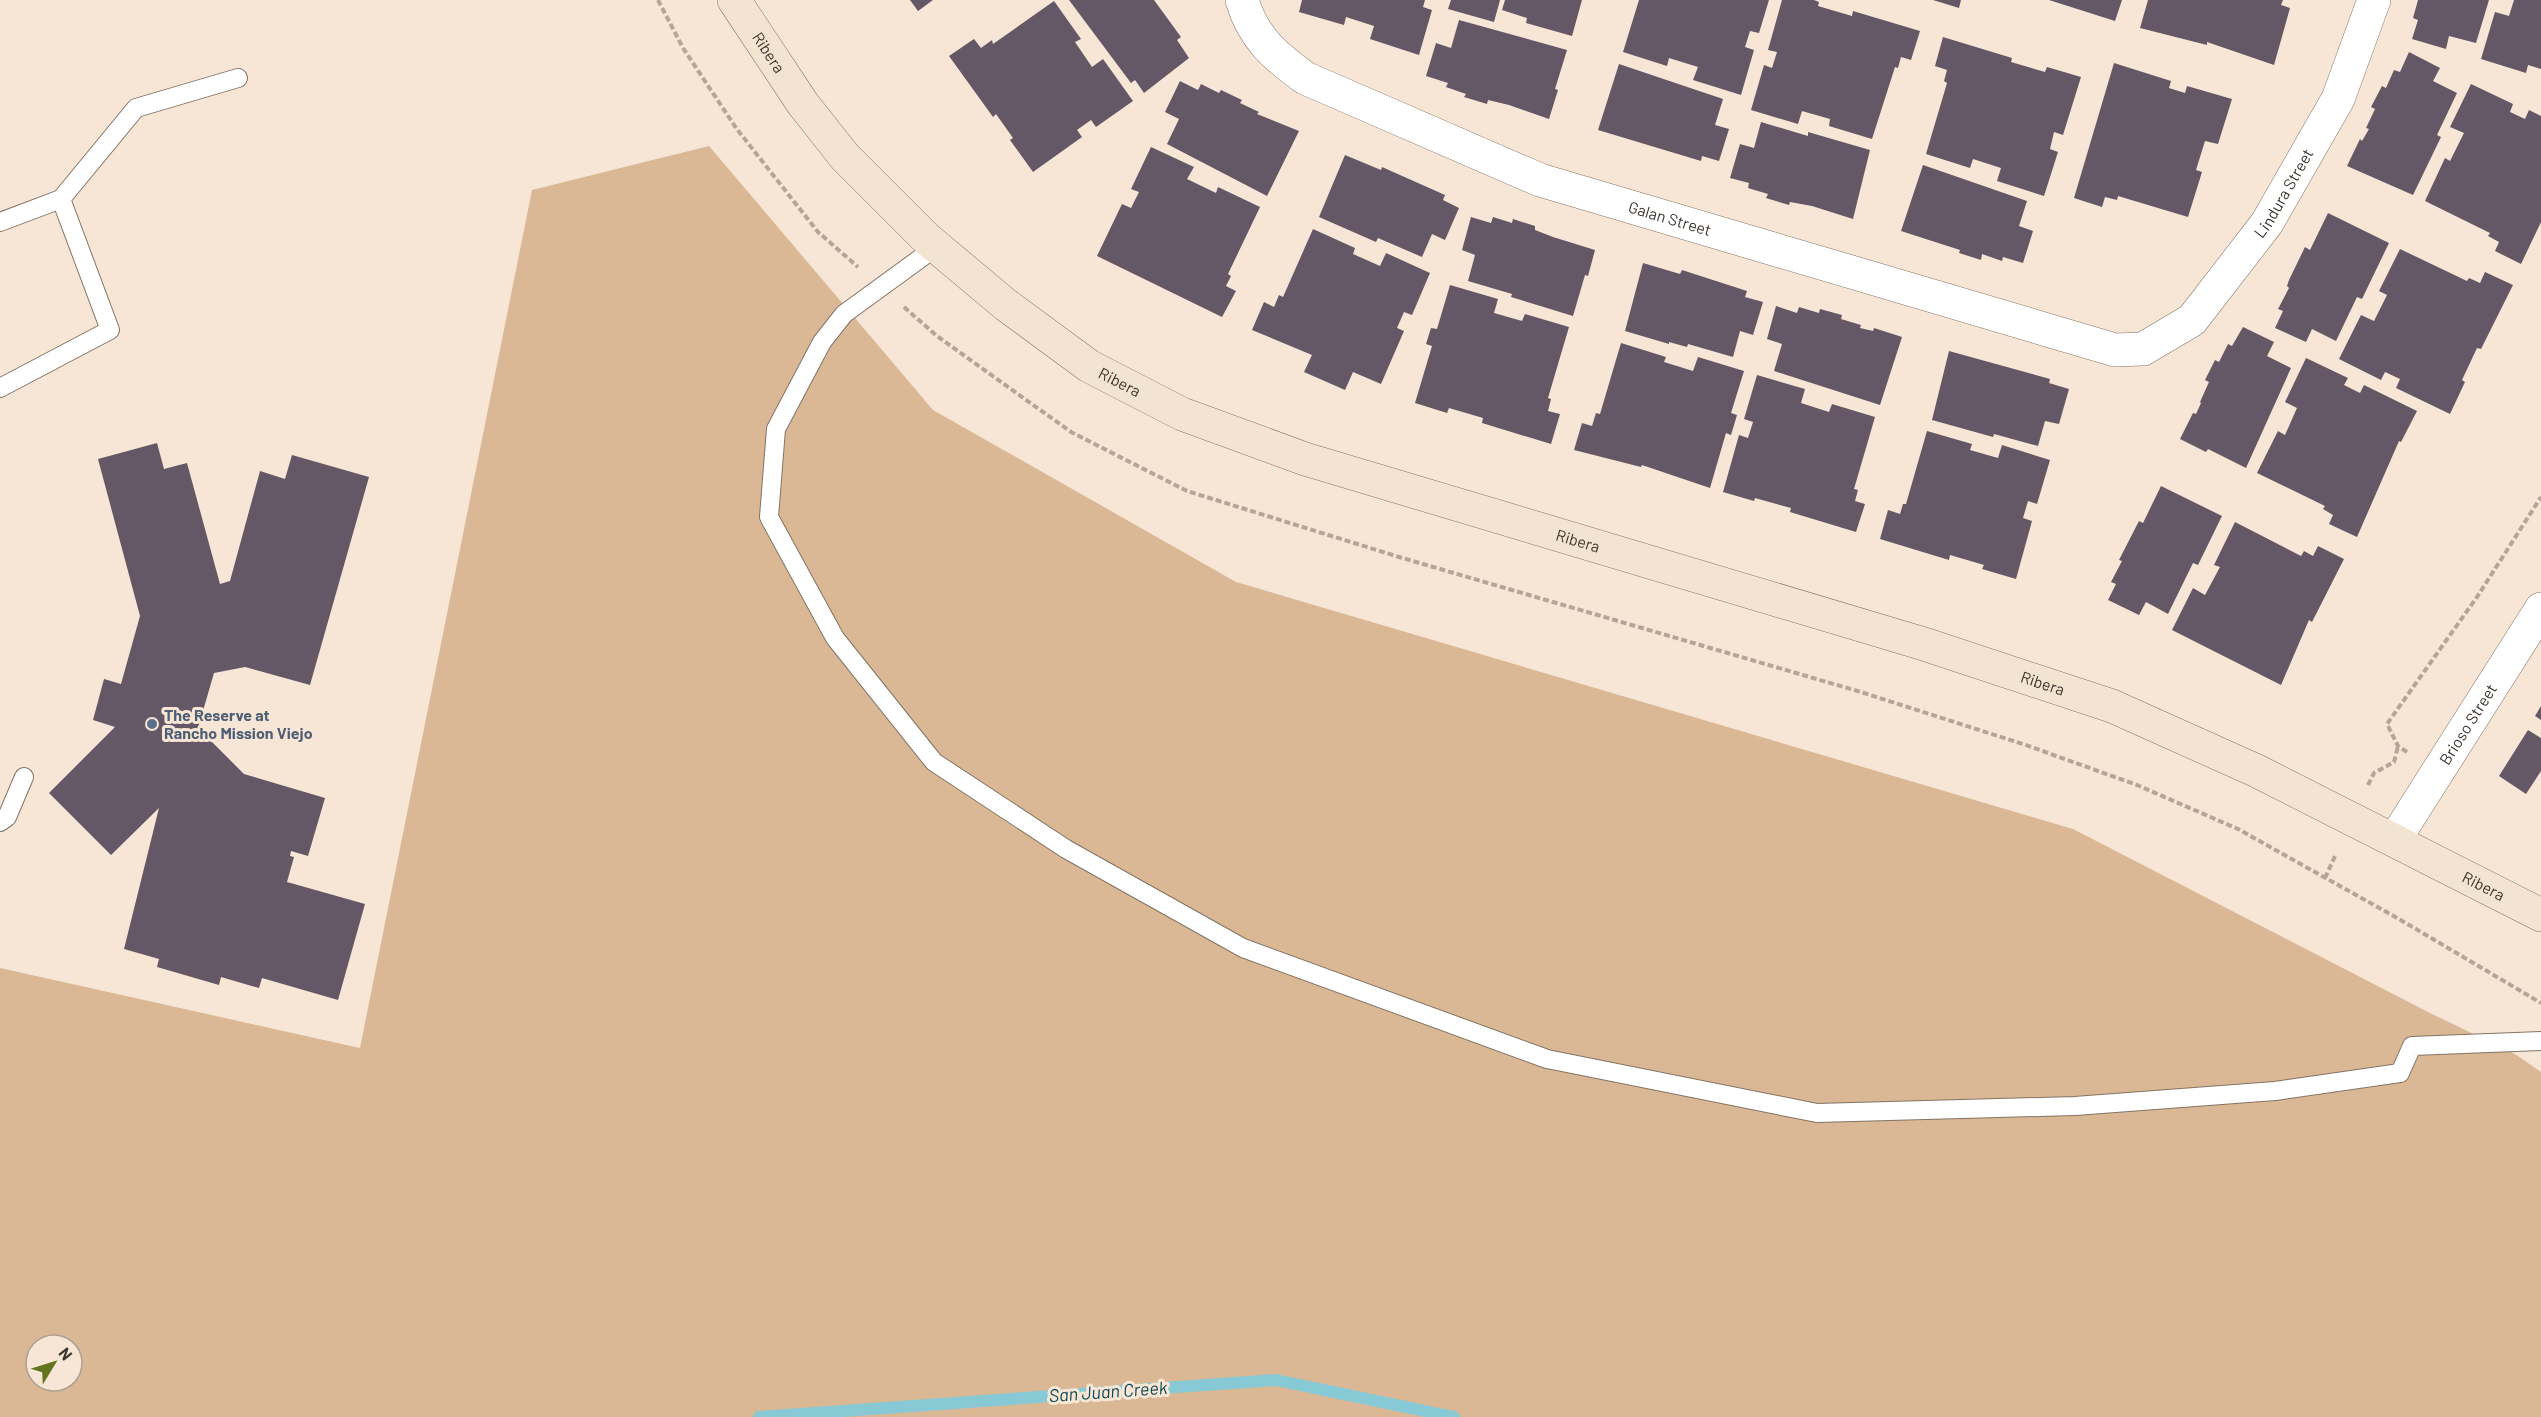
<svg xmlns="http://www.w3.org/2000/svg" width="2541" height="1417" font-family="Barlow,sans-serif">
	<style>
		.green { fill: #dab895; fill-rule: evenodd }
		.lines { fill: none; stroke-linecap: round; stroke-linejoin: round }
		.stream { stroke: #87c9d4; stroke-width: 12 }
		.building { fill: #645766 }
		.lane-casing { stroke: #837465; stroke-width: 20 }
		.street-casing { stroke: #837465; stroke-width: 34 }
		.secondary-casing { stroke: #837465; stroke-width: 34 }
		.path { stroke: #b3a699; stroke-width: 4; stroke-dasharray: 6 3; stroke-linecap: butt }
		.lane { stroke: #fff; stroke-width: 18 }
		.street { stroke: #fff; stroke-width: 33 }
		.secondary { stroke: #f2e4d0; stroke-width: 33 }
		.service-dot { fill: #5c6f8a; stroke: #f7e6d5; stroke-width: 2 }
		.labels { text-anchor: middle; stroke-width: 6; stroke-linejoin: round; paint-order: stroke }
		.street-label { font-size: 16px; fill: #3c362f; stroke: #f7e6d5 }
		.service-label { font-size: 16px; font-weight: bold; fill: #4e5e75; stroke: #f7e6d5; text-anchor: start }
		.water-label { font-size: 18px; font-style: italic; fill: #0d4952; stroke: #f7e6d5 }
	</style>
	<rect width="100%" height="100%" fill="#f7e6d5"/>
	<!-- green -->
	<path class="green" d="M709,146L933,410L1236,582L2073,829L2428,1012L2515,1054L2541,1072V1417H0V968L360,1048L532,190ZM36,1345H72V1381H36Z"/>
	<g class="lines">
		<!-- stream -->
		<path class="stream" d="M759,1417L1276,1380L1454,1417"/>
	</g>
	<!-- building -->
	<path class="building" d="M910,0H933L918,11Z
		M1069,0H1154L1181,37L1177,40L1189,58L1144,93L1135,80L1131,83Z
		M1302,0H1425L1423,7L1432,10L1419,55L1370,39L1374,26L1346,17L1344,25L1299,12Z
		M1451,0H1500L1494,22L1448,9Z
		M1505,0H1582L1572,36L1526,23L1527,18L1502,10Z
		M1639,0H1769L1759,33L1750,31L1745,47L1754,50L1741,95L1693,80L1698,67L1669,58L1667,66L1623,52Z
		M1782,0H1814L1819,2L1818,6L1852,16L1853,11L1920,31L1911,60L1901,57L1898,68L1895,67L1872,139L1829,126L1830,119L1802,111L1798,124L1751,110L1764,65L1772,68L1777,52L1768,50Z
		M1933,0H1961L1959,8Z
		M2049,0H2122L2115,21Z
		M2148,0H2283L2281,5L2290,8L2274,65L2207,42V45L2140,28Z
		M2418,0H2489L2476,43L2449,36L2446,49L2412,39L2418,20L2413,18Z
		M2514,0H2541V69L2528,65L2526,73L2481,59L2495,12L2509,16Z
		M1054,1L1081,39L1075,42L1092,67L1103,59L1133,101L1096,127L1091,120L1077,130L1082,137L1033,172L1010,140L1013,138L996,114L993,117L949,56L974,39L981,48L992,40L993,44Z
		M1459,20L1567,50L1555,89L1558,90L1549,119L1509,105L1488,100L1487,104L1464,97L1466,94L1446,87L1448,83L1426,76L1436,43L1451,48Z
		M1943,37L2012,58L2011,62L2045,72L2047,67L2081,77L2063,135L2054,132L2050,149L2058,152L2044,196L1997,181L2001,168L1973,159L1970,168L1926,154L1947,83L1944,81L1947,70L1935,66Z
		M2409,52L2440,68L2433,81L2457,93L2437,135L2441,137L2413,195L2347,166L2360,139L2362,141L2369,129L2366,128L2375,109L2371,107L2382,86L2386,88L2394,70L2400,72Z
		M2114,63L2171,81L2169,88L2185,93L2187,86L2232,99L2218,144L2205,141L2196,170L2202,172L2188,217L2118,196L2117,200L2105,197L2102,207L2074,198Z
		M1619,64L1723,99L1715,125L1729,129L1719,161L1702,156L1701,161L1598,130Z
		M1180,81L1198,90L1201,84L1219,93L1221,90L1242,100L1240,103L1259,112L1257,114L1299,131L1267,196L1167,144L1179,119L1165,112Z
		M2471,84L2513,104L2510,112L2525,119L2529,110L2541,116V222L2521,264L2495,251L2499,242L2488,236L2490,233L2425,201L2445,158L2450,161L2464,133L2450,127Z
		M1761,122L1808,136V132L1870,150L1853,219L1812,206L1790,202L1789,205L1766,198L1768,194L1748,188L1749,183L1730,178L1740,144L1754,148Z
		M1151,147L1194,167L1187,179L1216,193L1218,187L1260,207L1228,274L1231,276L1226,286L1236,291L1222,317L1097,256L1122,204L1131,208L1139,192L1131,189Z
		M1345,155L1381,170L1382,167L1445,195L1443,200L1459,208L1445,240L1432,234L1422,257L1378,238L1376,242L1319,217Z
		M1923,165L2027,201L2019,226L2033,231L2023,263L2003,257L2002,261L1982,254L1981,260L1959,253L1960,250L1901,231Z
		M2328,213L2389,243L2362,299L2357,297L2336,341L2312,329L2306,342L2275,328L2283,311L2278,309L2289,288L2287,286L2289,280L2305,247L2310,250Z
		M1471,217L1491,223L1493,217L1512,223L1513,219L1535,226V230L1553,237L1595,250L1588,276L1585,275L1573,316L1511,297L1512,294L1468,281L1475,255L1462,250Z
		M1313,229L1355,248L1353,254L1380,266L1386,253L1430,273L1412,315L1404,312L1397,328L1404,331L1381,384L1353,372L1345,390L1304,372L1312,355L1252,330L1264,302L1274,307L1279,295L1283,297Z
		M2400,249L2467,281L2469,278L2480,283L2485,272L2513,285L2481,349L2477,348L2462,380L2465,382L2450,414L2396,388L2400,379L2385,372L2381,380L2339,359L2361,315L2374,321L2387,295L2379,291Z
		M1643,263L1680,274L1682,270L1747,291L1745,297L1763,302L1753,335L1740,331L1733,357L1688,344L1687,347L1669,342V344L1625,331Z
		M1450,285L1498,299L1494,313L1522,321L1525,314L1569,327L1548,398L1551,399L1548,411L1560,414L1551,444L1482,423L1483,418L1449,408L1447,413L1415,403L1432,346L1426,344L1431,328L1437,329Z
		M1776,306L1797,313L1799,307L1819,313L1820,309L1842,315L1841,319L1861,325L1860,328L1873,331L1874,328L1902,337L1880,405L1774,371L1782,344L1767,339Z
		M2243,327L2274,342L2267,356L2291,368L2246,468L2208,449L2206,452L2180,439L2193,413L2196,414L2201,403L2200,402L2209,382L2205,380L2215,360L2219,362L2228,344L2232,346Z
		M1621,343L1666,357L1664,362L1693,371L1698,357L1744,371L1731,413L1737,415L1731,435L1726,433L1710,488L1642,465L1641,467L1574,450L1582,423L1592,426L1596,413L1600,414Z
		M1949,351L2050,379L2049,383L2069,389L2059,424L2045,421L2038,446L1994,434L1993,437L1932,420Z
		M2306,358L2348,378L2344,385L2360,393L2364,385L2417,411L2401,442L2399,441L2357,537L2329,524L2333,515L2323,509L2325,506L2257,473L2278,431L2285,435L2297,408L2285,402Z
		M1757,375L1805,389L1801,403L1829,412L1832,404L1875,417L1854,489L1858,490L1855,501L1865,504L1856,532L1790,512L1791,508L1755,498L1754,501L1723,492L1739,435L1748,438L1753,422L1744,419Z
		M1927,431L1972,444L1970,450L1998,458L2002,445L2050,460L2037,504L2028,501L2023,518L2032,521L2016,579L1982,569L1984,565L1950,555L1949,560L1880,539L1888,510L1900,514L1903,504H1906Z
		M157,443L164,469L187,463L220,584L230,581L260,471L285,479L292,455L369,477L310,685L245,667L214,673L198,728L244,774L325,798L308,856L291,851L290,856L294,857L287,882L365,904L338,1000L262,978L259,988L221,977L219,985L157,967L159,959L124,949L159,808L111,855L49,793L115,727L93,720L104,679L121,684L140,616L98,459Z
		M2161,486L2222,516L2198,565L2193,563L2168,614L2146,602L2139,615L2108,600L2116,584L2111,582L2122,561L2119,560L2139,521L2143,523Z
		M2235,522L2301,556L2304,551L2313,556L2318,546L2344,559L2312,622L2309,620L2281,685L2172,630L2193,588L2205,595L2220,567L2214,565Z
		M2541,706V720L2535,716Z
		M2528,730L2541,738V771L2526,794L2499,776Z"/>
	<g class="lines">
		<!-- lane casing -->
		<g class="lane-casing">
			<path id="lane" d="M0,222L61,199L136,108L238,78
				M936,247L844,314L822,342L776,429L769,517L835,638L934,762L1066,849L1243,948L1547,1059L1817,1113L2075,1106L2275,1091L2400,1073L2412,1046L2541,1041
				M0,388L110,330L61,199
				M0,822L7,817L24,777"/>
		</g>
		<!-- street casing -->
		<g class="street-casing">
			<g id="street">
				<path id="s1" d="M1242,0C1253,38 1275,56 1305,78L1540,180L2115,350L2143,349L2192,320L2267,223L2338,99L2374,0"/>
				<path id="s2" d="M2395,839L2541,609"/>
			</g>
		</g>
		<!-- secondary casing -->
		<g class="secondary-casing">
			<g id="secondary">
				<path id="s3" d="M734,0L803,104L845,157L926,238L1006,305L1089,366L1182,414L1305,459L1924,644L2112,706L2257,771L2541,915"/>
			</g>
		</g>
		<!-- path -->
		<path class="path" d="M658,0L683,48L736,128L818,232L858,267
			M904,307L937,336L1071,432L1187,491L1399,557L1861,692L2023,744L2137,785L2238,829L2399,919L2541,1003
			M2407,752L2398,746L2387,724L2477,597L2541,497
			M2368,785L2374,773L2394,762L2398,746
			M2325,878L2336,854"/>
		<!-- lane -->
		<use href="#lane" class="lane"/>
		<!-- street -->
		<use href="#street" class="street"/>
		<!-- secondary -->
		<use href="#secondary" class="secondary"/>
	</g>
	<!-- markers -->
	<circle class="service-dot" cx="152" cy="724" r="6"/>
	<g class="labels">
		<!-- street labels -->
		<g class="street-label">
			<text dy="6" stroke="none"><textPath href="#s3" startOffset="63">Ribera</textPath></text>
			<text dy="6" stroke="none"><textPath href="#s1" startOffset="1200">Lindura Street</textPath></text>
			<text dy="6" stroke="none"><textPath href="#s1" startOffset="494">Galan Street</textPath></text>
			<text dy="6" stroke="none"><textPath href="#s3" startOffset="549">Ribera</textPath></text>
			<text dy="6" stroke="none"><textPath href="#s3" startOffset="1035">Ribera</textPath></text>
			<text dy="6" stroke="none"><textPath href="#s3" startOffset="1521">Ribera</textPath></text>
			<text dy="6" stroke="none"><textPath href="#s2" startOffset="136">Brioso Street</textPath></text>
			<text dy="6" stroke="none"><textPath href="#s3" startOffset="2007">Ribera</textPath></text>
		</g>
		<!-- service labels -->
		<g class="service-label">
			<text x="164" y="721">The Reserve at<tspan x="164" dy="18">Rancho Mission Viejo</tspan></text>
		</g>
		<!-- water labels -->
		<g class="water-label">
			<text transform="translate(1108 1392) rotate(-4)" y="6">San Juan Creek</text>
		</g>
	</g>
	<!-- north arrow -->
	<g transform="translate(54 1363) rotate(52)"><circle r="28" fill="#f7e6d5" stroke="#aca093" stroke-width="1.5"/>
	<path d="M0-4.5L10 22L0 15L-10 22Z" fill="#647320"/>
	<text y="-9" font-size="16" font-weight="bold" text-anchor="middle" fill="#3c362f">N</text>
	</g>
</svg>
